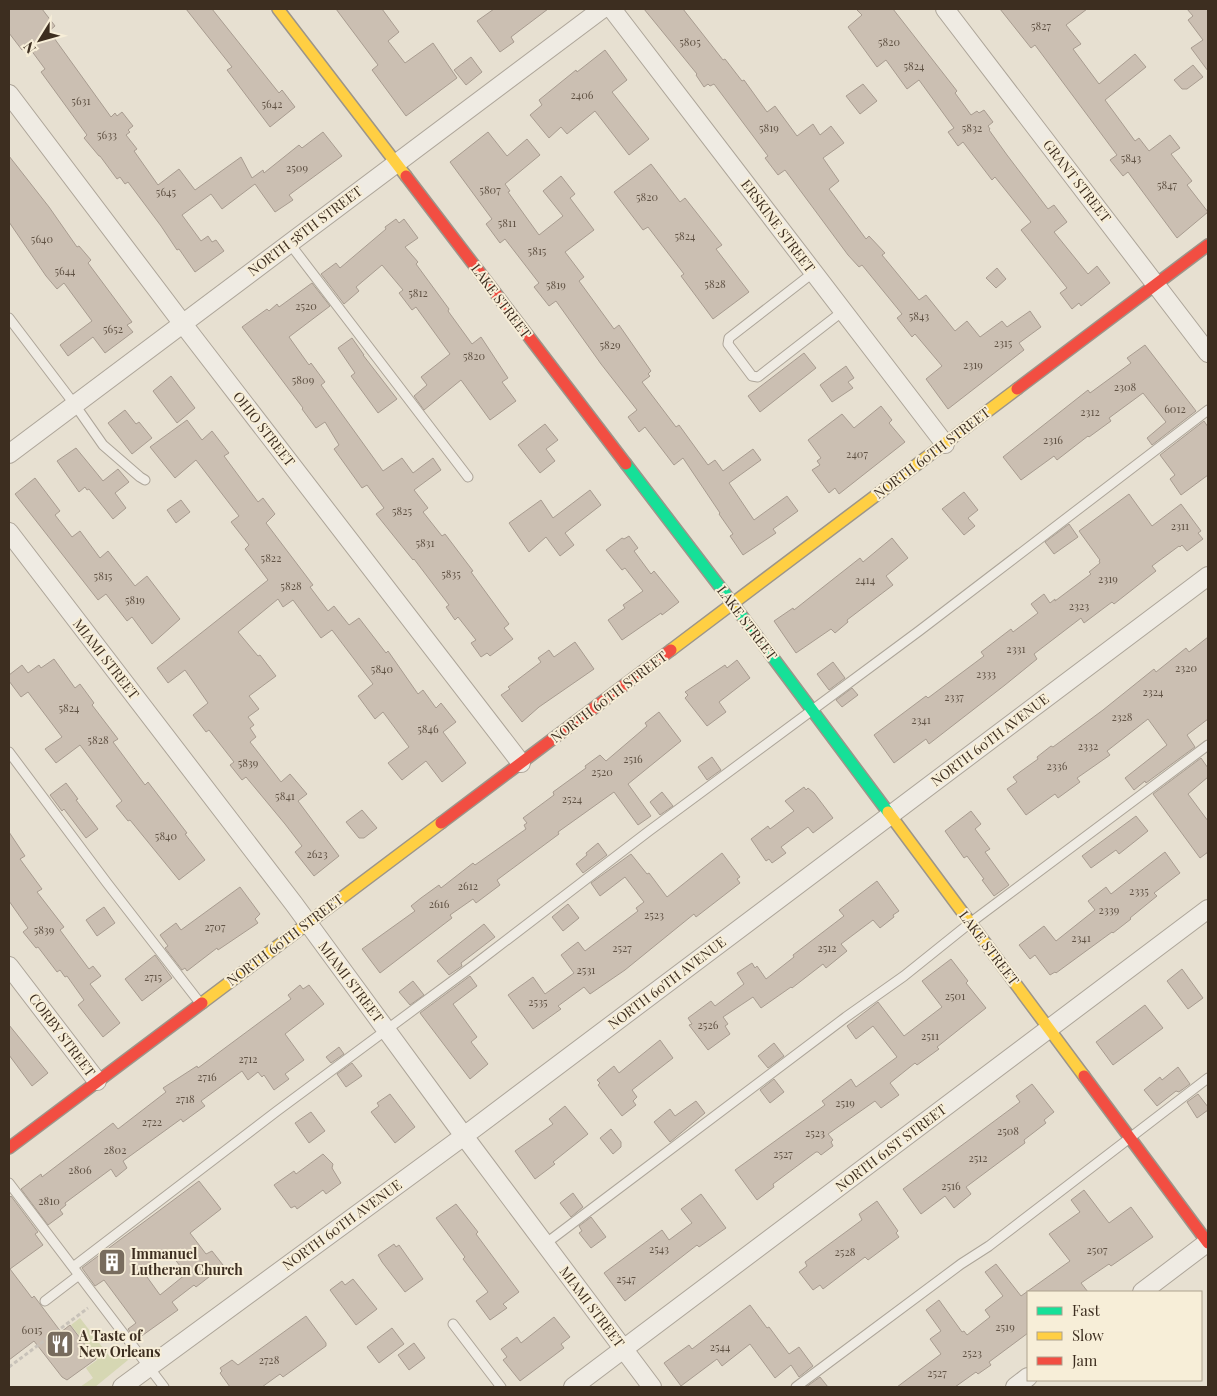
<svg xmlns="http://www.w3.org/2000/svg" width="1217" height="1396" font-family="'Playfair Display',serif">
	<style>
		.green { fill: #d6d7b3 }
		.building { fill: #cbbfb2; stroke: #a89c90; fill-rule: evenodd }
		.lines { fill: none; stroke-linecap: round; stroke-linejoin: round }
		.lane-casing { stroke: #ada599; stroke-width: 11 }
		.street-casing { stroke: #ada599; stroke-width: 20 }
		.fast-casing { stroke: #9c958a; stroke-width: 14 }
		.slow-casing { stroke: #9c958a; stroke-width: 14 }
		.jam-casing { stroke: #9c958a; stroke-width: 14 }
		.path { stroke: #c8c2b9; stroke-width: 3; stroke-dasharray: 4 2.5; stroke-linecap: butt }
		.lane { stroke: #efebe3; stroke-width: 9 }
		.street { stroke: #efebe3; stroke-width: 18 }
		.fast { stroke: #16e098; stroke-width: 11 }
		.slow { stroke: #ffcf43; stroke-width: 11 }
		.jam { stroke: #f24e42; stroke-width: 11 }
		.labels { text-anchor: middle; stroke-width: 4; stroke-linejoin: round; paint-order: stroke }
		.number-label { font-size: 11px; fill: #605244 }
		.street-label { font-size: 14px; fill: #3d2e20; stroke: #f7eed8 }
		.poi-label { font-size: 14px; font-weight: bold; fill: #3d2e20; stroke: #f7eed8; text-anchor: start }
	</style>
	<rect width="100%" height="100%" fill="#e7e0d1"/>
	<!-- green -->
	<path class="green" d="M80,1318L110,1357L121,1351L128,1360L95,1387H80L93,1378L86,1368L97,1360L71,1325Z"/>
	<!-- building -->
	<path class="building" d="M9,9H42L55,26L49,31L111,117L115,113L117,116L122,112L133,126L128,130L130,132L126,135L137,149L134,151L158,185L179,169L195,190L241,157L252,178L263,170L264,173L299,145L302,148L323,132L342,156L289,195L293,200L275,212L255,184L222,209L211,194L182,215L201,241L208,236L212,242L216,240L224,251L195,272L179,249L177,250L161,226L128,182L125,184L120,177L117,179L100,156H99L84,138L87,135L41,72L45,69L28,46L22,50L9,33Z
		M186,9H212L279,93L282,90L295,107L270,127L227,70L232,67Z
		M336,9H382L399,32L388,41L405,63L433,43L457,78L406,116L372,70L378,65Z
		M494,9H548L511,37L514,42L500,52L477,21Z
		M644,9H683L723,60L725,59L742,81L744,80L767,112L775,106L797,136L813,124L820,135L831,126L844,143L823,158L839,181L829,189L866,239L869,236L885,253L882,255L919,300L926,295L955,331L967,321L980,337L1002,321L1007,327L1030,311L1041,327L1019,343L1024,350L948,409L926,379L942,366L915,334L912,337L897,318L902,314L862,265L859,267L848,255L785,170L778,175L765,158L768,156L714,84L710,86L708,84L704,87L696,75L697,74Z
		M856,9H893L957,91L955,93L971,115L977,111L979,113L984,110L993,122L988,126L990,129L989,130L1007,155L1048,209L1054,205L1067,222L1054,232L1088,274L1097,266L1110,283L1081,306L1079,303L1072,309L1060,293L1067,288L1021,230L1031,222L995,177L992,180L963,142L958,146L948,132L954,128L919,80L907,89L886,60L877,67L848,27L862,15Z
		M1000,9H1087L1066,25L1081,44L1073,49L1099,84L1135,54L1146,67L1105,100L1135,141L1139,138L1149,151L1170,135L1180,148L1171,154L1192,181L1187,185L1208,212L1177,238L1128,172L1123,176L1110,160L1117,155L1035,45L1031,48Z
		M1187,9H1208V71L1191,48L1203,40L1188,20L1193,16Z
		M605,50L627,80L612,92L649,139L629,155L595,111L567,134L561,127L549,138L530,115L542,105L539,100L576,70L577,72Z
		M471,57L482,72L466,85L454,70Z
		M1193,65L1203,77L1187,89H1182L1174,80Z
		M863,84L877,101L860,114L846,96Z
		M488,132L507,156L527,139L540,155L505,184L510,191L508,192L539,235L563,216L543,191L561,176L575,194L570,198L594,230L565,252L584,277L579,281L614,329L619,325L651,371L648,374L650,376L642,382L676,427L679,425L708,465L715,460L723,471L753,449L761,460L729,483L754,520L787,496L798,511L773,529L776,533L743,555L730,536L733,534L719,514L720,513L683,458L674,465L645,427L639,432L628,417L637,410L601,364L556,301L549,306L534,287L539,283L505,239L500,243L486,224L492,219L450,162Z
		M9,156L49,207L77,247L79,246L91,260L88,263L132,322L127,325L133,332L105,353L93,337L68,356L60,345L92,321L64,283L57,289L46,276L9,222Z
		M651,164L680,202L685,198L722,245L716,249L749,292L713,319L681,276L684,274L648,227L643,230L614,192Z
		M396,219L399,223L404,219L418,238L405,247L418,262L416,264L449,309L448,311L472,344L481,337L508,378L502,382L516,401L490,420L461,380L424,410L414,396L427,385L421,377L450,354L416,307L412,310L399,293L403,290L382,265L356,287L359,291L344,304L321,274L336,263L340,268L386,229L385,227Z
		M997,268L1006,279L996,288L986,278Z
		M312,283L330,306L289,337L309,365L311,363L325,382L321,385L383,471L402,458L413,473L433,458L441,470L414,490L428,508L423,512L442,536L445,534L473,571L471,572L509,624L504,628L513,639L490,656L487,653L481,657L471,643L476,640L458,617L455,620L446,607L449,605L414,559L413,560L376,514L384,508L367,485L362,488L334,449L339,445L325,422L316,428L302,409L303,408L242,327L267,309L269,311L277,304L279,307Z
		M352,338L364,355H363L397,399L378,413L351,376L355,373L338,348Z
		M1145,345L1196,411L1152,445L1147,438L1166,422L1143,393L1109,418L1111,421L1089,437L1088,436L1057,460L1054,456L1021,480L1003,457L1088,390L1090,393L1131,363L1127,358Z
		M804,353L816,368L760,412L748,396Z
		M846,366L854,378L848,382L853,388L832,402L820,385Z
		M171,376L195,408L177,423L153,391Z
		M881,406L892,420L889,423L905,442L839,494L835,488L829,493L812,470L820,465L817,461L821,458L808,440L842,414L854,428Z
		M125,410L136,424L139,422L152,438L132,454L108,423Z
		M187,420L202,440L212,431L229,453L224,456L258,502L263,498L275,514L266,523L313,585L310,587L328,611L334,606L349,625L359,618L386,653L388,651L418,694L423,690L436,708L441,703L456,722L443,732L466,763L442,782L426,761L402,780L388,763L409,747L383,712L375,719L358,696L373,684L332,630L321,638L293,600L283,607L278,599L238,632L258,656L260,655L276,676L249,696L259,709L248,717L254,725L250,728L256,737L250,742L281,782L290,774L307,794L298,801L339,856L314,876L295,852L302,846L285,824L246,777L242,780L230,765L234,762L209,730L206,732L193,715L208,703L185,670L168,683L157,668L268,580L245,549L249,545L231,522L239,516L196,460L175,478L150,447Z
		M1204,421L1208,427V475L1181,495L1170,479L1175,475L1160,455Z
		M545,424L558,440L546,449L555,461L540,473L518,445Z
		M76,448L103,481L118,469L129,482L115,493L126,508L113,519L89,489L87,490L85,487L79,492L57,461Z
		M35,478L60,511L55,515L72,537L80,531L100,558L108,551L135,586L147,576L180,619L152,644L132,617L127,621L106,594L98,600L15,494Z
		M590,490L601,505L565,533L574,545L560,556L546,537L529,552L509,523L541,500L553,518Z
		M964,492L978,510L968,518L975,526L964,535L942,509Z
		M1129,494L1152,526L1181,504L1201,531L1198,533L1203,539L1187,551L1182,545L1180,547L1179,546L1152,566L1156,571L1114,604L1112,602L1084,623L1081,618L1034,654L1037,659L1005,685L929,744L926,739L894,763L874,735L926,696L928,698L984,656L981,652L1011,629L1013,632L1038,613L1031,604L1044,594L1050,603L1055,599V601L1091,574L1089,572L1100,563L1099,561L1100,560L1079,531Z
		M181,500L190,512L176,523L167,510Z
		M1069,524L1078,537L1054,554L1045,542Z
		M629,536L638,548L634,551L651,574L654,571L679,602L662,615L661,613L622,640L608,620L625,608L623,605L643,591L625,568L622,570L606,550L622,538L624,539Z
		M892,538L908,558L886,576L893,585L847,620L848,622L835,633L831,629L796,653L774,621L793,608L794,610L860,558L863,562Z
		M1208,637V719L1187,735L1195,747L1146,783L1145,781L1134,790L1125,778L1167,745L1148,719L1107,751L1110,755L1077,778L1080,782L1058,798L1055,794L1026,815L1007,789L1017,782L1013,777L1038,759L1037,757L1051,746L1053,747L1103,710L1154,669L1156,672L1186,648L1189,652Z
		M575,642L594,669L539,707L522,722L501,695L510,689L508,687L541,662L538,658L549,650L554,657Z
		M54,659L75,688L80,684L94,703L92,705L118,739L113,742L145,785L148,782L187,833L185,834L205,860L179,880L130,820L128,821L116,806L122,801L80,745L56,763L45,749L62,737L28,692L21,697L9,681V675L22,665L28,673L39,665L41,668Z
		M737,660L750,678L719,702L726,712L707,726L685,698L688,695L685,692L725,665L727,668Z
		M833,662L845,678L829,690L817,674Z
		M852,688L858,695L842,707L836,700Z
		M659,712L681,741L628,784L651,816L638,825L614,792L558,832L559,834L497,880L500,885L476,903L473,899L450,915L452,918L380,973L362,949L415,911L411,906L421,898L439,885L441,888L473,863L475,865L526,829L524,825L527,823L523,818L554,795L553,792L586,768L585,766L600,755L606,761L647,726L645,723Z
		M712,757L721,770L707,780L698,767Z
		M1201,758L1208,768V777L1188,794L1208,821V852L1200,858L1153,794Z
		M66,783L78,799L76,800L98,829L86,838L64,809L62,811L50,795Z
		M804,787L806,790L808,788L814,793L833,818L813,833L808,827L781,847L786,853L772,863L769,859L766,861L751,839L768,826L770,829L794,811L785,801Z
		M662,792L673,806L660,815L650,802Z
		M362,810L377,828L364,838H359L346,822Z
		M971,811L981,824L975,829L990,849L985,852L1009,885L994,896L982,880L984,879L967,856L964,858L945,831Z
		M1136,816L1148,831L1119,854L1116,850L1091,868L1082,856Z
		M9,832L25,856L20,859L42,889L37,892L64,927L60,930L89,969L93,966L101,976L90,984L120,1023L103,1037L78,1005L84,1000L67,976L65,977L60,970L57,972L38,947L36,948L23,932L28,928L9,901Z
		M598,843L607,855L583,873L576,864L587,855L586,853Z
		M1165,852L1180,873L1154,893L1157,896L1130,918L1131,919L1113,933L1112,932L1056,973L1055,972L1050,975L1035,955L1030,959L1019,945L1044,926L1056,941L1095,910L1088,901L1106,887L1111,894Z
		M722,853L740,877L737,879L740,883L696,917L694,914L625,970L590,994L584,987L558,1006L561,1009L533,1029L508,995L533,977L545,994L574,973L561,955L578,942L585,951L638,911L636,908L644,902L625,877L600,896L591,883L631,854L647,874L649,873L667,897Z
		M877,881L899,911L893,915L894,917L880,928L873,920L841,944L847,951L826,968L823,964L792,988L791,987L761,1008L753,997L723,1017L728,1024L725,1026L730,1034L708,1050L689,1025L692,1024L688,1018L711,1001L715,1006L744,984L737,973L752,963L755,968L757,966L766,979L794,957L793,955L844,916L839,910Z
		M240,887L260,914L255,919L258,923L218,950L217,948L187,971L185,968L182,970L165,948L168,946L160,935L176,923L181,930Z
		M568,904L579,918L563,931L552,917Z
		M104,907L115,923L97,936L86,920Z
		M484,924L495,937L461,963L462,966L449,975L437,961Z
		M155,955L172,978L142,1001L125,979Z
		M951,959L968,981L966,983L986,1008L937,1047L939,1049L917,1065L915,1063L890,1083L899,1095L881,1108L875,1101L828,1134L833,1140L831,1142L833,1146L821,1155L818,1152H816L773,1184L774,1187L757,1200L735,1170L825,1105L822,1101L851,1079L856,1087L897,1057L873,1026L856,1039L847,1026L878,1002L904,1036L942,1007L922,981Z
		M1182,969L1203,998L1188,1009L1167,981Z
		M470,976L477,986L453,1004L477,1037L471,1042L488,1064L470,1079L420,1013Z
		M413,981L424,995L410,1005L399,992Z
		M300,985L303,989L309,985L324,1004L285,1034L304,1060L285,1074L289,1079L274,1090L264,1075L262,1077L258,1072L248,1080L242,1071L201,1101L205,1106L183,1122L181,1119L123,1161L127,1168L116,1177L111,1169L65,1203L66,1205L60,1210L63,1214L48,1225L21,1189L41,1174L42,1177L113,1123L118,1129L166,1092L163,1088L197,1066L198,1068L291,999L288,995Z
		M1145,1005L1163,1028L1113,1065L1096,1042Z
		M9,1025L48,1073L32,1086L9,1055Z
		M660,1040L673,1058L632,1090L637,1097L633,1101L636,1105L622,1116L598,1085L600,1083L597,1080L614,1066L619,1073Z
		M774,1043L784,1056L768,1068L758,1056Z
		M339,1047L344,1054L331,1063L326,1057Z
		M352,1063L362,1076L346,1087L337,1074Z
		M1178,1067L1190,1084L1179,1092L1176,1091L1157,1106L1144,1090L1160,1077L1162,1080Z
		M774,1079L784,1092L770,1103L760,1090Z
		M1032,1084L1054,1112L1044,1120L1046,1123L1024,1140L1025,1143L966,1187L971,1194L954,1208L945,1196L921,1214L903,1189L1020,1102L1016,1096Z
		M390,1094L415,1127L395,1143L371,1112L379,1106L377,1103Z
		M1198,1094L1208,1107V1110L1197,1118L1187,1102Z
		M696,1101L705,1113L670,1142L654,1122L670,1109L675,1116Z
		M565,1106L588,1134L553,1162L555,1164L535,1179L515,1151L553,1124L549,1119Z
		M311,1112L325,1131L309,1143L295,1123Z
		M611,1129L621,1142V1147L613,1154L600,1138Z
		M323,1154L333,1164L332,1168L341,1183L326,1194L323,1190L297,1209L295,1206L291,1208L274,1185L294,1171L296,1174Z
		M199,1181L221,1209L190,1233L206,1254L212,1251L223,1265L217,1269L218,1270L196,1287L194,1285L172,1302L178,1310L136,1340L128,1329L136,1323L104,1280L95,1286L82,1268ZM168,1250L186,1274L160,1295L142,1270Z
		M1084,1190L1109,1223L1131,1207L1153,1237L1111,1266L1109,1264L1081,1283L1088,1292H1028V1333L989,1362L991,1365L978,1374L976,1372L955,1387H897L941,1354L930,1339L941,1331L926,1310L939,1300L962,1332L964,1331L967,1335L990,1317L985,1310L1003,1296L985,1272L996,1264L1021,1296L1070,1261L1049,1234L1080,1212L1071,1200Z
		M573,1193L583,1207L571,1217L560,1203Z
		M701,1194L726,1228L699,1247L697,1245L625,1301L604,1273L662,1230L669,1240L692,1223L681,1209Z
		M11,1196L38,1232L35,1234L43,1245L10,1269L32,1298L34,1296L61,1332L70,1325L96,1359L67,1380L62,1377L34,1341L9,1360V1198Z
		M877,1201L898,1231L896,1233L899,1237L868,1260L865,1257L823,1289L820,1285L813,1290L799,1272L807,1266L805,1262L862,1220L859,1214Z
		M456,1204L478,1232L476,1234L519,1292L503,1304L507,1308L490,1320L476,1301L488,1292L463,1259L465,1257L436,1218Z
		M591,1217L606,1237L591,1248L579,1233L582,1231L579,1226Z
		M394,1244L396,1247L399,1245L423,1279L405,1292L382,1262L378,1255Z
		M353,1279L377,1309L356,1325L330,1290L342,1281L345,1285Z
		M750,1305L767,1328L769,1327L789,1354L799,1347L813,1366L799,1377L791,1365L775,1378L750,1344L722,1366L717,1359L681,1386L664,1363L689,1345L692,1349Z
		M306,1316L326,1343V1346L283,1377L280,1374L262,1387H230L220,1373L222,1371L220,1368L232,1360L238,1365Z
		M554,1317L570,1337L561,1344L564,1348L520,1381L503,1360L507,1357L501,1349L517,1337L521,1343Z
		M392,1328L404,1344L379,1363L367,1347Z
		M414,1343L425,1358L409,1370L398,1355Z
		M820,1377L828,1387H806Z"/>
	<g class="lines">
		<!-- lane casing -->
		<g class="lane-casing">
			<path id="lane" d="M290,244L468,477
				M814,272L729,338L728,344L752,376L758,377L843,311
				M9,318L75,405L103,445L140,477L145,480
				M9,752L107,883L200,1003
				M9,1183L164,1387
				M545,1244L846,1017L904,976L970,923L1208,745
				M73,1267L277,1111L474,965L649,831L919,631L1208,410
				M45,1301L79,1275
				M453,1324L501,1387
				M796,1387L961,1264L989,1246L1208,1078"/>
		</g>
		<!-- street casing -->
		<g class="street-casing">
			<path id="street" d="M612,9L945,444
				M945,9L1208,353
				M9,94L183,324L521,763
				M9,454L602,9
				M9,532L294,904L464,1136L652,1387
				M9,966L97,1081
				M1142,1292L1208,1242
				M122,1387L464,1136L1208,576
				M573,1387L1208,909
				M1015,1387L1028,1377"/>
		</g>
		<!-- fast casing -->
		<g class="fast-casing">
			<path id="fast" d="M626,464L733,604L888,812"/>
		</g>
		<!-- slow casing -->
		<g class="slow-casing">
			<path id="slow" d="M278,9L406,176
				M671,650L1017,389
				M888,812L1084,1076
				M202,1003L441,823"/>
		</g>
		<!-- jam casing -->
		<g class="jam-casing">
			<path id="jam" d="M406,176L626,464
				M1017,389L1208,245
				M441,823L671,650
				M1084,1076L1208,1243
				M9,1148L202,1003"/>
		</g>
		<!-- path -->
		<path class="path" d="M9,1367L88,1308"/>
		<!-- lane -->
		<use href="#lane" class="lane"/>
		<!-- street -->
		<use href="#street" class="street"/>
		<!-- fast -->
		<use href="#fast" class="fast"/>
		<!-- slow -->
		<use href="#slow" class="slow"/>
		<!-- jam -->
		<use href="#jam" class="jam"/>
	</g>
	<!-- icons -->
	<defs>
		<g id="building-square" transform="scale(1.4375)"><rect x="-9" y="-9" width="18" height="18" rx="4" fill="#786c5e" stroke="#f7eed8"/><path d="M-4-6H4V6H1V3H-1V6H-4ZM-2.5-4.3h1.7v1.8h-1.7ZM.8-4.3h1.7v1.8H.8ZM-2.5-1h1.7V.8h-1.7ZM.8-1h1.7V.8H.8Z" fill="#fff"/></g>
		<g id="restaurant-square" transform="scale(1.4375)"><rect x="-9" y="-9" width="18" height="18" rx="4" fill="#786c5e" stroke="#f7eed8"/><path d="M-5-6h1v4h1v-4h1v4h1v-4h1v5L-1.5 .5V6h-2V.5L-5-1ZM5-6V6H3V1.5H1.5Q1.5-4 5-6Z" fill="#fff"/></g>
	</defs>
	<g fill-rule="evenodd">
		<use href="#building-square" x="112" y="1262"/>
		<use href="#restaurant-square" x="60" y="1344"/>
	</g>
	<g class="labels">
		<!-- number labels -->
		<g class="number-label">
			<text x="1041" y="30">5827</text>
			<text x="690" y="46">5805</text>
			<text x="889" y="46">5820</text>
			<text x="914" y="70">5824</text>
			<text x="582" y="99">2406</text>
			<text x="81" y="105">5631</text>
			<text x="272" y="108">5642</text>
			<text x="769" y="132">5819</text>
			<text x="972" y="132">5832</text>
			<text x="107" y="139">5633</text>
			<text x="1131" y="162">5843</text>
			<text x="297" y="172">2509</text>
			<text x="1167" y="189">5847</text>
			<text x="490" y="194">5807</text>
			<text x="166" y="196">5645</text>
			<text x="647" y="201">5820</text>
			<text x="507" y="227">5811</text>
			<text x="685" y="240">5824</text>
			<text x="42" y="243">5640</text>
			<text x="537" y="255">5815</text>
			<text x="65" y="275">5644</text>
			<text x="715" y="288">5828</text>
			<text x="556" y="289">5819</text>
			<text x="418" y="297">5812</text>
			<text x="306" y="310">2520</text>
			<text x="919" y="320">5843</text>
			<text x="113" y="333">5652</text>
			<text x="1003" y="347">2315</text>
			<text x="610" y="349">5829</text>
			<text x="474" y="360">5820</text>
			<text x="973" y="369">2319</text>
			<text x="303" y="384">5809</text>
			<text x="1125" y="391">2308</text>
			<text x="1175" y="413">6012</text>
			<text x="1090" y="416">2312</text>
			<text x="1053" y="444">2316</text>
			<text x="857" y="458">2407</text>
			<text x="402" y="515">5825</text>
			<text x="1180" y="530">2311</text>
			<text x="425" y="547">5831</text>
			<text x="271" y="562">5822</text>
			<text x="451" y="578">5835</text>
			<text x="103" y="580">5815</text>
			<text x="1108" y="583">2319</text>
			<text x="865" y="584">2414</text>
			<text x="291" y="590">5828</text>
			<text x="135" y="604">5819</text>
			<text x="1079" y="610">2323</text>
			<text x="1016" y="653">2331</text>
			<text x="1186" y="672">2320</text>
			<text x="382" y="673">5840</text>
			<text x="986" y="678">2333</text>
			<text x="1153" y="696">2324</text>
			<text x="954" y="701">2337</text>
			<text x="69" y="712">5824</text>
			<text x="1122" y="721">2328</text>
			<text x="921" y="724">2341</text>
			<text x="428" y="733">5846</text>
			<text x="98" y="744">5828</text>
			<text x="1088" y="750">2332</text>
			<text x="633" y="763">2516</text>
			<text x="248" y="767">5839</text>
			<text x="1057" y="770">2336</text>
			<text x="602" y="776">2520</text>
			<text x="285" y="800">5841</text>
			<text x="572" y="803">2524</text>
			<text x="166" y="840">5840</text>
			<text x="317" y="858">2623</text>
			<text x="468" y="890">2612</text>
			<text x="1139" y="895">2335</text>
			<text x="439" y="908">2616</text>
			<text x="1109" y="914">2339</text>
			<text x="654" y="919">2523</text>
			<text x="215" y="931">2707</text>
			<text x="44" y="934">5839</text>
			<text x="1081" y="942">2341</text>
			<text x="622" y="952">2527</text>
			<text x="827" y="952">2512</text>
			<text x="586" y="974">2531</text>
			<text x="153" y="981">2715</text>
			<text x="955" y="1000">2501</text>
			<text x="538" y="1006">2535</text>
			<text x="708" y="1029">2526</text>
			<text x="930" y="1040">2511</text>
			<text x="248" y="1063">2712</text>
			<text x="207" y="1081">2716</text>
			<text x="185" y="1103">2718</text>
			<text x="845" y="1107">2519</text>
			<text x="152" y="1126">2722</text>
			<text x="1008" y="1135">2508</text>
			<text x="815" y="1137">2523</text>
			<text x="115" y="1154">2802</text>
			<text x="783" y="1158">2527</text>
			<text x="978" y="1162">2512</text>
			<text x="80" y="1174">2806</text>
			<text x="951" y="1190">2516</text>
			<text x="49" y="1205">2810</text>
			<text x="659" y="1253">2543</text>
			<text x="1097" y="1254">2507</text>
			<text x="845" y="1256">2528</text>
			<text x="626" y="1283">2547</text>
			<text x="1005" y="1331">2519</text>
			<text x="32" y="1334">6015</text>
			<text x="720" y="1351">2544</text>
			<text x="972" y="1357">2523</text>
			<text x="269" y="1364">2728</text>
			<text x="937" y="1377">2527</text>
		</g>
		<!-- street labels -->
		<g class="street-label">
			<text transform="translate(1077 181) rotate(52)" y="5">GRANT STREET</text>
			<text transform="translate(778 226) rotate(53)" y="5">ERSKINE STREET</text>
			<text transform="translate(305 231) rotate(-37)" y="5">NORTH 58TH STREET</text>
			<text transform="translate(501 301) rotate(53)" y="5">LAKE STREET</text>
			<text transform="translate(264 429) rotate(52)" y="5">OHIO STREET</text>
			<text transform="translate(932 453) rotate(-37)" y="5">NORTH 60TH STREET</text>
			<text transform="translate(747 623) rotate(53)" y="5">LAKE STREET</text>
			<text transform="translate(106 659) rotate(52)" y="5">MIAMI STREET</text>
			<text transform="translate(609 697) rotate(-37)" y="5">NORTH 60TH STREET</text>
			<text transform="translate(990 740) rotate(-37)" y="5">NORTH 60TH AVENUE</text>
			<text transform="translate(285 940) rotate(-37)" y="5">NORTH 60TH STREET</text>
			<text transform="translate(989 948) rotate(53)" y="5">LAKE STREET</text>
			<text transform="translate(351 982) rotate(53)" y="5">MIAMI STREET</text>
			<text transform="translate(667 983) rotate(-37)" y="5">NORTH 60TH AVENUE</text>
			<text transform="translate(62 1035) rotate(53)" y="5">CORBY STREET</text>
			<text transform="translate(891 1148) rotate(-37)" y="5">NORTH 61ST STREET</text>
			<text transform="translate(342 1225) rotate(-36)" y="5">NORTH 60TH AVENUE</text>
			<text transform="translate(592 1307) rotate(53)" y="5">MIAMI STREET</text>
		</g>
		<!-- poi labels -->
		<g class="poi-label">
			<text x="131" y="1259">Immanuel<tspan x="131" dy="16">Lutheran Church</tspan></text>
			<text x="79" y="1341">A Taste of<tspan x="79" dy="16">New Orleans</tspan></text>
		</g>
	</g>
	<!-- border -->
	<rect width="1217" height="1396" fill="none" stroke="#3d2e20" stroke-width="20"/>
	<!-- legend -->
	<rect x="1027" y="1291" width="175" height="90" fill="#f7eed8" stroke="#ada18e"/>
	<rect x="1037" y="1307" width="25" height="8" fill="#16e098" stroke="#ada18e"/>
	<text x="1072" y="1316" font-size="15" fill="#3d2e20">Fast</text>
	<rect x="1037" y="1332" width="25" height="8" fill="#ffcf43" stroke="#ada18e"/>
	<text x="1072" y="1341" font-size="15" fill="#3d2e20">Slow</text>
	<rect x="1037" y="1357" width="25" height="8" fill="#f24e42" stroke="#ada18e"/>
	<text x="1072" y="1366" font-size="15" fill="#3d2e20">Jam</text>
	<!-- north arrow -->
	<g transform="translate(40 40) rotate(233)" stroke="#f7eed8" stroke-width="4" paint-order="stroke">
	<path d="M0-4L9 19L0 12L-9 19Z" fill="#3d2e20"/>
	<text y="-8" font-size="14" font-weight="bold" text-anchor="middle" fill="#3d2e20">N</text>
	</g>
</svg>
